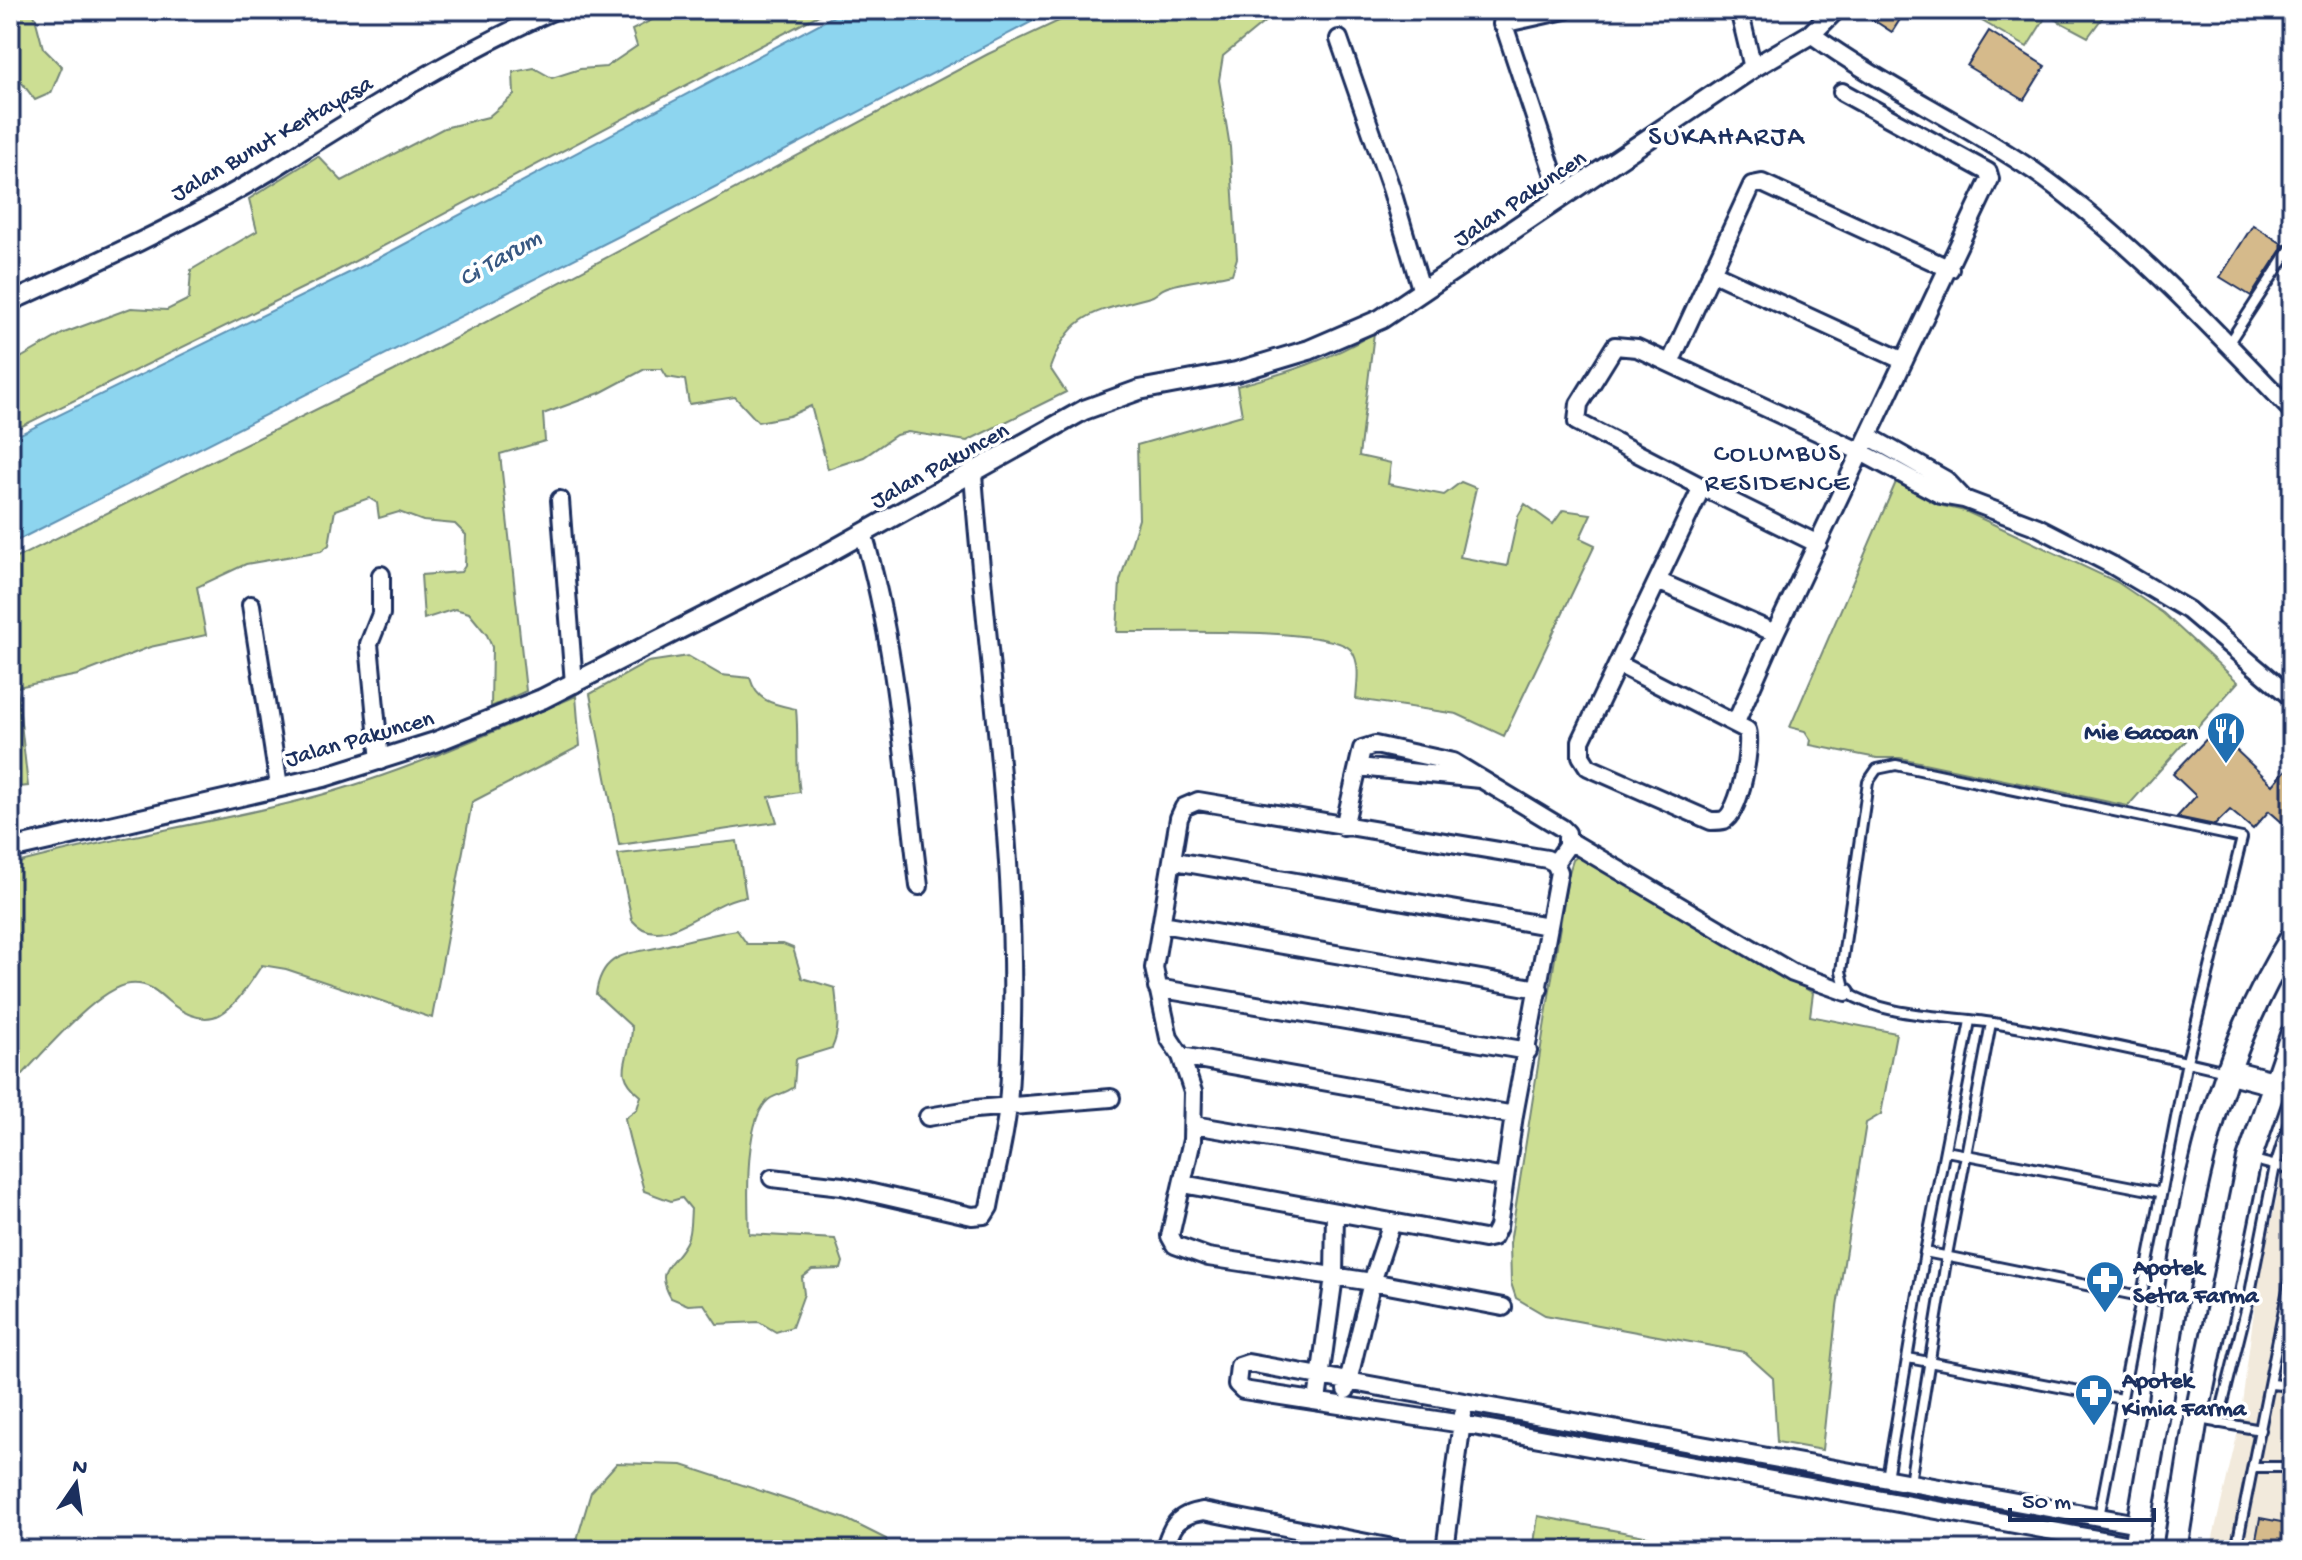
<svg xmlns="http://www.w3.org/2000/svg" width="2302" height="1560" font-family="'Gochi Hand',sans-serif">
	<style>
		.built { fill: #f2eadc }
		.green { fill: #ccde93; stroke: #748678; stroke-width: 2 }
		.water { fill: #8dd5ef; stroke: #5f93b5; stroke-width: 2 }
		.building { fill: #d5ba8b; stroke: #1b2f5e; stroke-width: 2 }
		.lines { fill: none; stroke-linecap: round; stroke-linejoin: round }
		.service-casing { stroke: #1b2f5e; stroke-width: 14 }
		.minor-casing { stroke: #1b2f5e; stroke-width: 22 }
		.tertiary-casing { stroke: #1b2f5e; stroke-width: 24 }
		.secondary-casing { stroke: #1b2f5e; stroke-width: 28 }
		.service { stroke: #fff; stroke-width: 8 }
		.minor { stroke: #fff; stroke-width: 16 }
		.tertiary { stroke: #fff; stroke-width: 18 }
		.secondary { stroke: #fff; stroke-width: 22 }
		.labels { text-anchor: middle; stroke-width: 7; stroke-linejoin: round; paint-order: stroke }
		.street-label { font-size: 24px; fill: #1b2f5e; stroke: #fff }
		.poi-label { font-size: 24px; font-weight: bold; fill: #1b2f5e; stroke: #fff; text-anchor: start }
		.water-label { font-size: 26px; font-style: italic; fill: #385882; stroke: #fff }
		.neighbourhood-label { font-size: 26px; letter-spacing: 2px; fill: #1b2f5e; stroke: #fff }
		.quarter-label { font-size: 28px; letter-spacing: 2px; fill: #1b2f5e; stroke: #fff }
	</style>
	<rect width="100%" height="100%" fill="#fff"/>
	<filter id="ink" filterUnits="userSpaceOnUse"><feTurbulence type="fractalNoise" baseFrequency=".0125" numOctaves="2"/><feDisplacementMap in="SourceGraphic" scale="16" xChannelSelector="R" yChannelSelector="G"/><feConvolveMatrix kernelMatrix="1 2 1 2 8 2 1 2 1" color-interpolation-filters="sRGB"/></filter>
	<g filter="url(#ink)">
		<!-- built -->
		<path class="built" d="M2292,1131V1550H2210L2239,1427L2258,1280Z"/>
		<!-- green -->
		<path class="green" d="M10,10H33L43,48L62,67L51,93L35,100L10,67Z
			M671,10H828L327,276L10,432V364L64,333L131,308L167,310L189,299L191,270L257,231L249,199L318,156L342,181L444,128L488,117L514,95L513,72L534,68L552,78L580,69L606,67L637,46L632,30Z
			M1082,10H1279L1223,56L1219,80L1230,147L1237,258L1232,274C1216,278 1178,282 1165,288C1159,290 1156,296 1150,297C1098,312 1071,310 1050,368L1066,392L967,441L908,432L896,435L864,457L828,469L811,406L789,416L758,422L735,397L689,404L685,380L667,377L662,369H645L600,393L543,414L545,441L500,454L526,691L491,707L492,647L487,635L469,613L455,609L424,619L421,575L461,572L465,566L466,535L455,524L423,521L399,512L379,518L377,503L369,498L335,510L329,545L321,551L246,564L197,587L206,635L150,647L78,675L17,687L28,786L10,788V561L394,371L988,54Z
			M1963,10H2108L2088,37L2047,15L2027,47Z
			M1374,333L1359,456L1391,463L1388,484L1444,495L1461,482L1476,488L1460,557L1507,566L1518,516L1525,504L1553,524L1563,510L1591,514L1580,538L1595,545L1504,736L1457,714L1356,699C1357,684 1361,663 1351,650C1331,626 1154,633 1117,632L1120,581L1139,519L1137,445L1242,415L1237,386C1286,373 1330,360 1374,333Z
			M1896,482L1943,506L1965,511L2117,582L2163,613L2238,682L2128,806L1900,758H1877L1810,745L1811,740L1805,731L1790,727Z
			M688,656L721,675L750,678C757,702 773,704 796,709C799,738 795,764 800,792L769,797L777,822L619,845L590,694L648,662Z
			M576,696L580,746L472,802L432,1018L286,969L262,965C236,1003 217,1041 168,1001C157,991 147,982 130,984C97,987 34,1063 10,1088V865C103,839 197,826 290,803C389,780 483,736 576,696Z
			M737,841L746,897C711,897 663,957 632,920L618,854Z
			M1578,856L1813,993L1810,1016L1896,1033L1881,1114L1866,1123L1837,1307L1822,1450L1777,1442L1773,1378L1744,1352L1545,1315L1516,1298L1511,1283L1510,1243L1568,876L1573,860Z
			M737,930L747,944H783L793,948L802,978L835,988C837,1009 841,1029 832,1048L796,1059L794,1087C786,1093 778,1094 771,1098C743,1115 748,1204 749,1234L835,1239L843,1262L841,1269L812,1270L802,1278L804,1294L792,1327L776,1332L759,1322L717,1324L704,1304L688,1305L671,1298C653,1267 674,1266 686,1242C691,1233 690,1219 691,1209L682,1198L671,1201L644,1191C638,1166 629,1144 625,1118L637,1109L641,1096C610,1071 632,1060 632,1027L596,994C602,950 630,955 664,946C689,940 712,934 737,930Z
			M617,1463L682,1465L846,1519L886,1539L888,1550H574L591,1492Z
			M1538,1516L1719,1550H1533Z"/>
		<!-- water -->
		<path class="water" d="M845,10H1054L665,213L10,544V439L371,262Z"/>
		<!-- building -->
		<path class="building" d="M1858,10H1906L1892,32Z
			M1989,31L2045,66L2024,100L1967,66Z
			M2253,225L2284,245L2251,296L2220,277Z
			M2215,730L2273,785L2292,763V831L2269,811L2253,829L2230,810L2215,825L2177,817L2196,796L2173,774Z
			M2260,1518L2292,1524V1550H2254Z"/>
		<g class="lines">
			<!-- service casing -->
			<g class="service-casing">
				<path id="service" d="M2228,344L2292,246
					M1946,1151L2159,1192
					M2250,1159L2292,1170
					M1925,1252L2174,1303
					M1908,1358L2121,1399
					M2271,1384L2292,1386
					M2199,1419L2261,1430
					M2218,1423L2249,1298L2275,1166L2292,1113
					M2254,1467H2292
					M1887,1478L1925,1252L1970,1021
					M1910,1482L1947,1255L1991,1023
					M2099,1517L2187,1061L2242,838L1896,765L1877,769L1868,782L1841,971L1846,992C1887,1018 1946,1015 1993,1023C2071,1036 2149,1053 2226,1071
					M2236,1550L2292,1269"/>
			</g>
			<!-- minor casing -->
			<g class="minor-casing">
				<path id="minor" d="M1499,10L1561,196
					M1739,10L1753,68
					M1502,24L1565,10
					M1811,34C1882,85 1962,122 2034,171C2124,234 2216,331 2292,411
					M1339,39L1391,188L1422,292
					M1711,272L1904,361
					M10,302C96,263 184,223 265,174C359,115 453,55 555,10
					M1670,363L1752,185L1762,183L1950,269
					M1870,437L1946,480L1964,499
					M1702,487L1577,422L1579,404L1615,346L1637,348L1863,453L1941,495L1964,499L2038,527L2112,565L2188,610L2292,698
					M560,500L574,684
					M863,533C897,648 904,767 919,886
					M1660,582L1775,633
					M251,605L279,786
					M1620,665L1747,730C1752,746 1740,812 1724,820C1721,821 1714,821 1711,821L1588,767L1581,756V741L1702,487L1818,544
					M1736,722L1775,633L1990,179L1988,172L1842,92
					M380,761L369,644L381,614V575
					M1358,767L1480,779
					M1344,827L1362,749L1375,745L1453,762L1562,828L1567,833V846L1555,863
					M1568,840L1793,973L1846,992
					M1175,861L1548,926
					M1162,924L1539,989
					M1157,988L1528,1051
					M1181,1056L1514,1115
					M928,1117L975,1109L1111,1098
					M1194,1125L1505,1178
					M772,1178L842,1186L972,1216L984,1215L989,1207C995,1174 1005,1139 1008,1105C1025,894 988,684 973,474
					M1183,1184L1484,1239L1493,1237L1498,1227L1514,1115L1559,872L1555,863L1547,859L1198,801L1184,807L1179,818L1154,968L1169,1038L1181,1056L1193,1092L1192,1140L1170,1236L1175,1245L1208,1257L1372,1282L1503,1307
					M1346,1390L1372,1282L1392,1222
					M1317,1401L1334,1276L1335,1212
					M2136,1546L1462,1424L1243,1390L1237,1384L1239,1366L1248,1363L2138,1524
					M1164,1550C1172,1526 1176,1515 1203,1511L1403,1550
					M1445,1550L1463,1414"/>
			</g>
			<!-- tertiary casing -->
			<g class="tertiary-casing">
				<path id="tertiary" d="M10,849L324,777L435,742L542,699L810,563L1084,410L1139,390L1236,372L1309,350L1381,319L1753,68L1811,34L1835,10"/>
			</g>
			<!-- secondary casing -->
			<g class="secondary-casing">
				<path id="secondary" d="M2227,1071L2273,1083
					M2135,1550C2143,1494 2154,1439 2163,1383C2185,1230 2207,1071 2292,938
					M2175,1550L2196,1418L2249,1159L2292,1035"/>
			</g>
			<!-- service -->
			<use href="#service" class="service"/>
			<!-- minor -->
			<use href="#minor" class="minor"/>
			<!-- tertiary -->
			<use href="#tertiary" class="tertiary"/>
			<!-- secondary -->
			<use href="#secondary" class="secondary"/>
		</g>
	</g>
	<!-- icons -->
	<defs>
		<g id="restaurant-pin" transform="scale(2)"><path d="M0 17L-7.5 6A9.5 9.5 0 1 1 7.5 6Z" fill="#1f6fb2" stroke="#fff"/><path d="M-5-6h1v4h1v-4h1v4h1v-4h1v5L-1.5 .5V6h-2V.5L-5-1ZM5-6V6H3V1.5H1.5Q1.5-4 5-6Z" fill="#fff"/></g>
		<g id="pharmacy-pin" transform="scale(2)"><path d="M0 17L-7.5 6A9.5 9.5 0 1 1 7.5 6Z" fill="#1f6fb2" stroke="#fff"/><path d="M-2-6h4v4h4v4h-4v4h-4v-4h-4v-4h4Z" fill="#fff"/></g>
	</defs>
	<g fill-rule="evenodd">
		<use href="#restaurant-pin" x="2226" y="731"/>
		<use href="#pharmacy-pin" x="2105" y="1280"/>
		<use href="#pharmacy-pin" x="2094" y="1393"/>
	</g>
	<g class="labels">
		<!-- street labels -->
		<g class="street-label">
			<text transform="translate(271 137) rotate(-30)" y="8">Jalan Bunut Kertayasa</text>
			<text transform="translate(1519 197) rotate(-34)" y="8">Jalan Pakuncen</text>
			<text transform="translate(939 464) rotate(-29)" y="8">Jalan Pakuncen</text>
			<text transform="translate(359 737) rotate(-16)" y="8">Jalan Pakuncen</text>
		</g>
		<!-- poi labels -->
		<g class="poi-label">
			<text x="2198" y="739" text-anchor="end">Mie Gacoan</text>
			<text x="2133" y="1274">Apotek<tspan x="2133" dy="28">Setra Farma</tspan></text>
			<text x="2122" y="1387">Apotek<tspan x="2122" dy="28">Kimia Farma</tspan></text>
		</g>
		<!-- water labels -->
		<g class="water-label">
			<text transform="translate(499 256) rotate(-30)" y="9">Ci Tarum</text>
		</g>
		<!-- neighbourhood labels -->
		<g class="neighbourhood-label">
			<text x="1778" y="460">COLUMBUS<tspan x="1778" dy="30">RESIDENCE</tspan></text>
		</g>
		<!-- quarter labels -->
		<g class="quarter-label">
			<text x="1727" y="144">SUKAHARJA</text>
		</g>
	</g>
	<!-- margin -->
	<rect width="2302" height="1560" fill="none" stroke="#fff" stroke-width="40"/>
	<rect x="20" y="20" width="2262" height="1520" fill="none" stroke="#1b2f5e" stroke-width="3" filter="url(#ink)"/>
	<!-- north arrow -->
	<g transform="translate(76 1484) rotate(13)" stroke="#ffffff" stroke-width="6" paint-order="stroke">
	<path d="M0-6L14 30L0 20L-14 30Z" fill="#1b2f5e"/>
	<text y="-12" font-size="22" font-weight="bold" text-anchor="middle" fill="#1b2f5e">N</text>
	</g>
	<!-- scale -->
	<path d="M2010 1508v12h144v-12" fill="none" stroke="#1b2f5e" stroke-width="4"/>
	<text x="2022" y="1508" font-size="24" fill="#1b2f5e" stroke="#ffffff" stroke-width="6" paint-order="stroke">50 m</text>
</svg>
